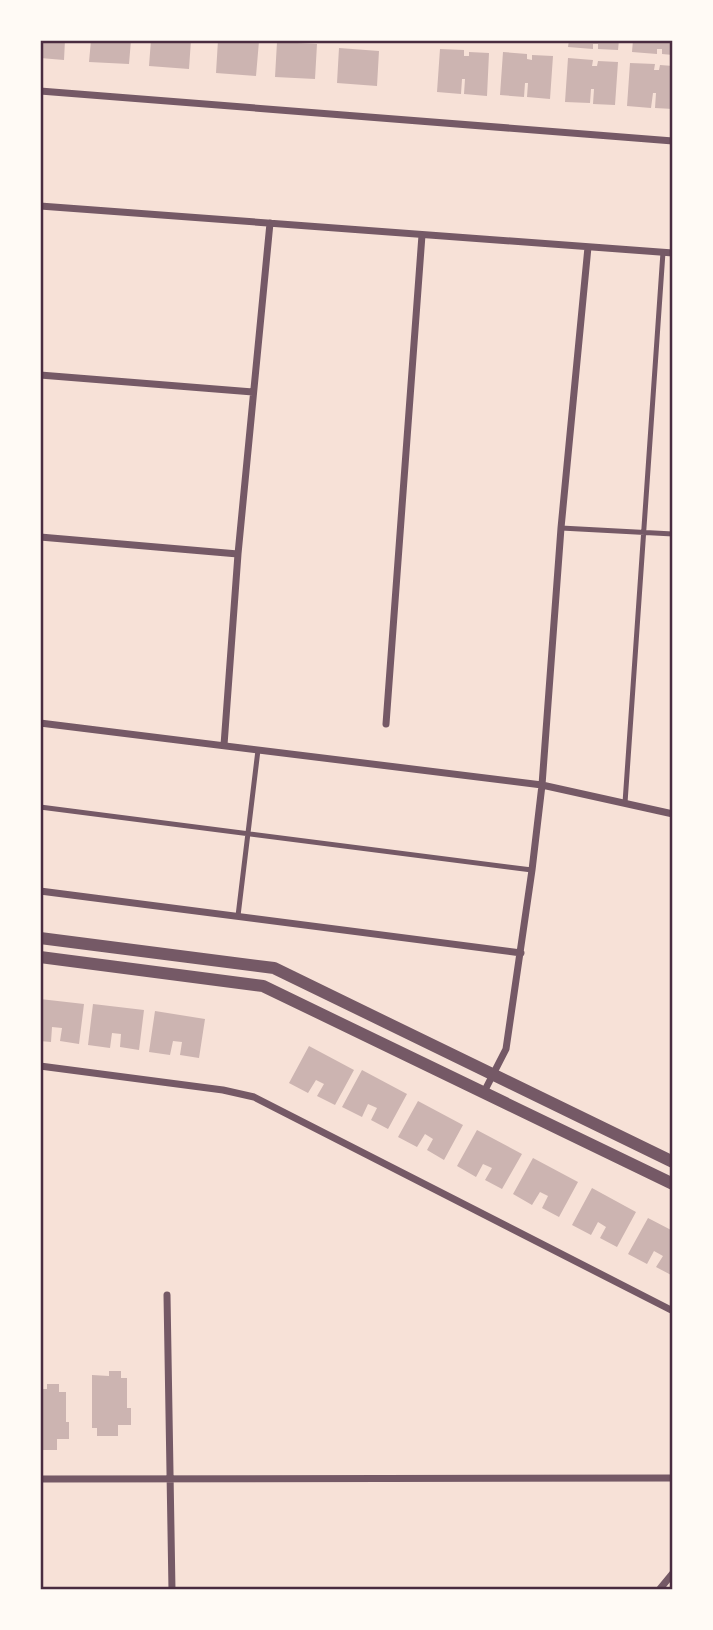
<svg xmlns="http://www.w3.org/2000/svg" width="713" height="1630" font-family="Rubik,sans-serif">
	<style>
		.building { fill: #ccb4b1 }
		.lines { fill: none; stroke-linecap: round; stroke-linejoin: round }
		.service { stroke: #755966; stroke-width: 5 }
		.minor { stroke: #755966; stroke-width: 7 }
		.tertiary { stroke: #755966; stroke-width: 12 }
		.neatline { fill: none; stroke: #4a2c40; stroke-width: 2.5 }
	</style>
	<rect width="100%" height="100%" fill="#f7e1d7"/>
	<!-- building -->
	<path class="building" d="M40,40H65L64,60L40,58Z
		M91,40H131L129,64L89,62Z
		M151,40H191L189,69L149,66Z
		M218,40L259,41L256,76L216,73Z
		M569,40H619L618,50L598,49V44H593V49L568,47Z
		M633,40H673V55L662,54V49H657V54L632,52Z
		M277,42L317,44L315,79L275,77Z
		M339,48L379,51L377,86L337,83Z
		M440,49L464,50V56H469V52L489,53L487,96L464,94L465,79H462L461,94L437,92Z
		M503,52L527,54V59L532,60V55L553,56L550,99L527,97L528,83H525L524,97L500,95Z
		M568,58L593,60L592,66H597L598,61L618,62L615,105L593,104L594,89H591L590,103L565,102Z
		M630,63L655,64L654,70H659L660,65L673,66V109L655,108L656,93H653L651,108L627,106Z
		M40,999L84,1004L79,1044L60,1041L62,1028L52,1027L51,1042L40,1041Z
		M93,1004L144,1010L139,1050L120,1047L121,1034L112,1033L110,1048L88,1045Z
		M155,1011L205,1019L199,1058L180,1055L182,1042L173,1041L170,1055L149,1052Z
		M309,1046L354,1070L335,1105L317,1096L324,1084L316,1080L308,1093L289,1083Z
		M362,1070L407,1094L388,1129L371,1120L377,1108L368,1104L362,1117L342,1107Z
		M418,1101L463,1125L444,1160L427,1150L433,1139L425,1134L417,1147L398,1137Z
		M477,1130L522,1154L502,1189L485,1180L492,1168L483,1164L476,1177L457,1166Z
		M533,1158L578,1182L559,1217L542,1208L548,1196L540,1192L532,1205L513,1194Z
		M592,1188L636,1212L617,1247L600,1238L606,1227L598,1222L591,1235L572,1225Z
		M648,1218L673,1231V1276L656,1267L663,1256L654,1251L647,1264L628,1254Z
		M109,1371H121V1378H127V1408H131V1425H118V1436H97V1428H92V1375L109,1376Z
		M47,1384H59V1392H66V1422H69V1439H57V1450H40V1389H47Z"/>
	<g class="lines">
		<!-- service -->
		<path class="service" d="M561,528L673,534
			M625,803L663,252
			M40,807L532,870
			M238,916L258,750"/>
		<!-- minor -->
		<path class="minor" d="M40,91L673,141
			M40,206L673,253
			M40,375L253,392
			M40,537L238,554
			M40,723L542,785L673,814
			M386,724L422,235
			M224,745L238,554L270,223
			M40,891L521,953
			M40,1066L223,1090L254,1097L673,1311
			M484,1092L506,1049L532,870L542,785L561,528L588,247
			M167,1295L172,1590
			M40,1479L673,1478
			M659,1590L673,1573"/>
		<!-- tertiary -->
		<path class="tertiary" d="M40,938L274,968L673,1162
			M40,957L263,986L673,1184"/>
	</g>
	<!-- border -->
	<rect width="713" height="1630" fill="none" stroke="#fffaf5" stroke-width="84"/>
	<rect x="42" y="42" width="629" height="1546" class="neatline"/>
</svg>
